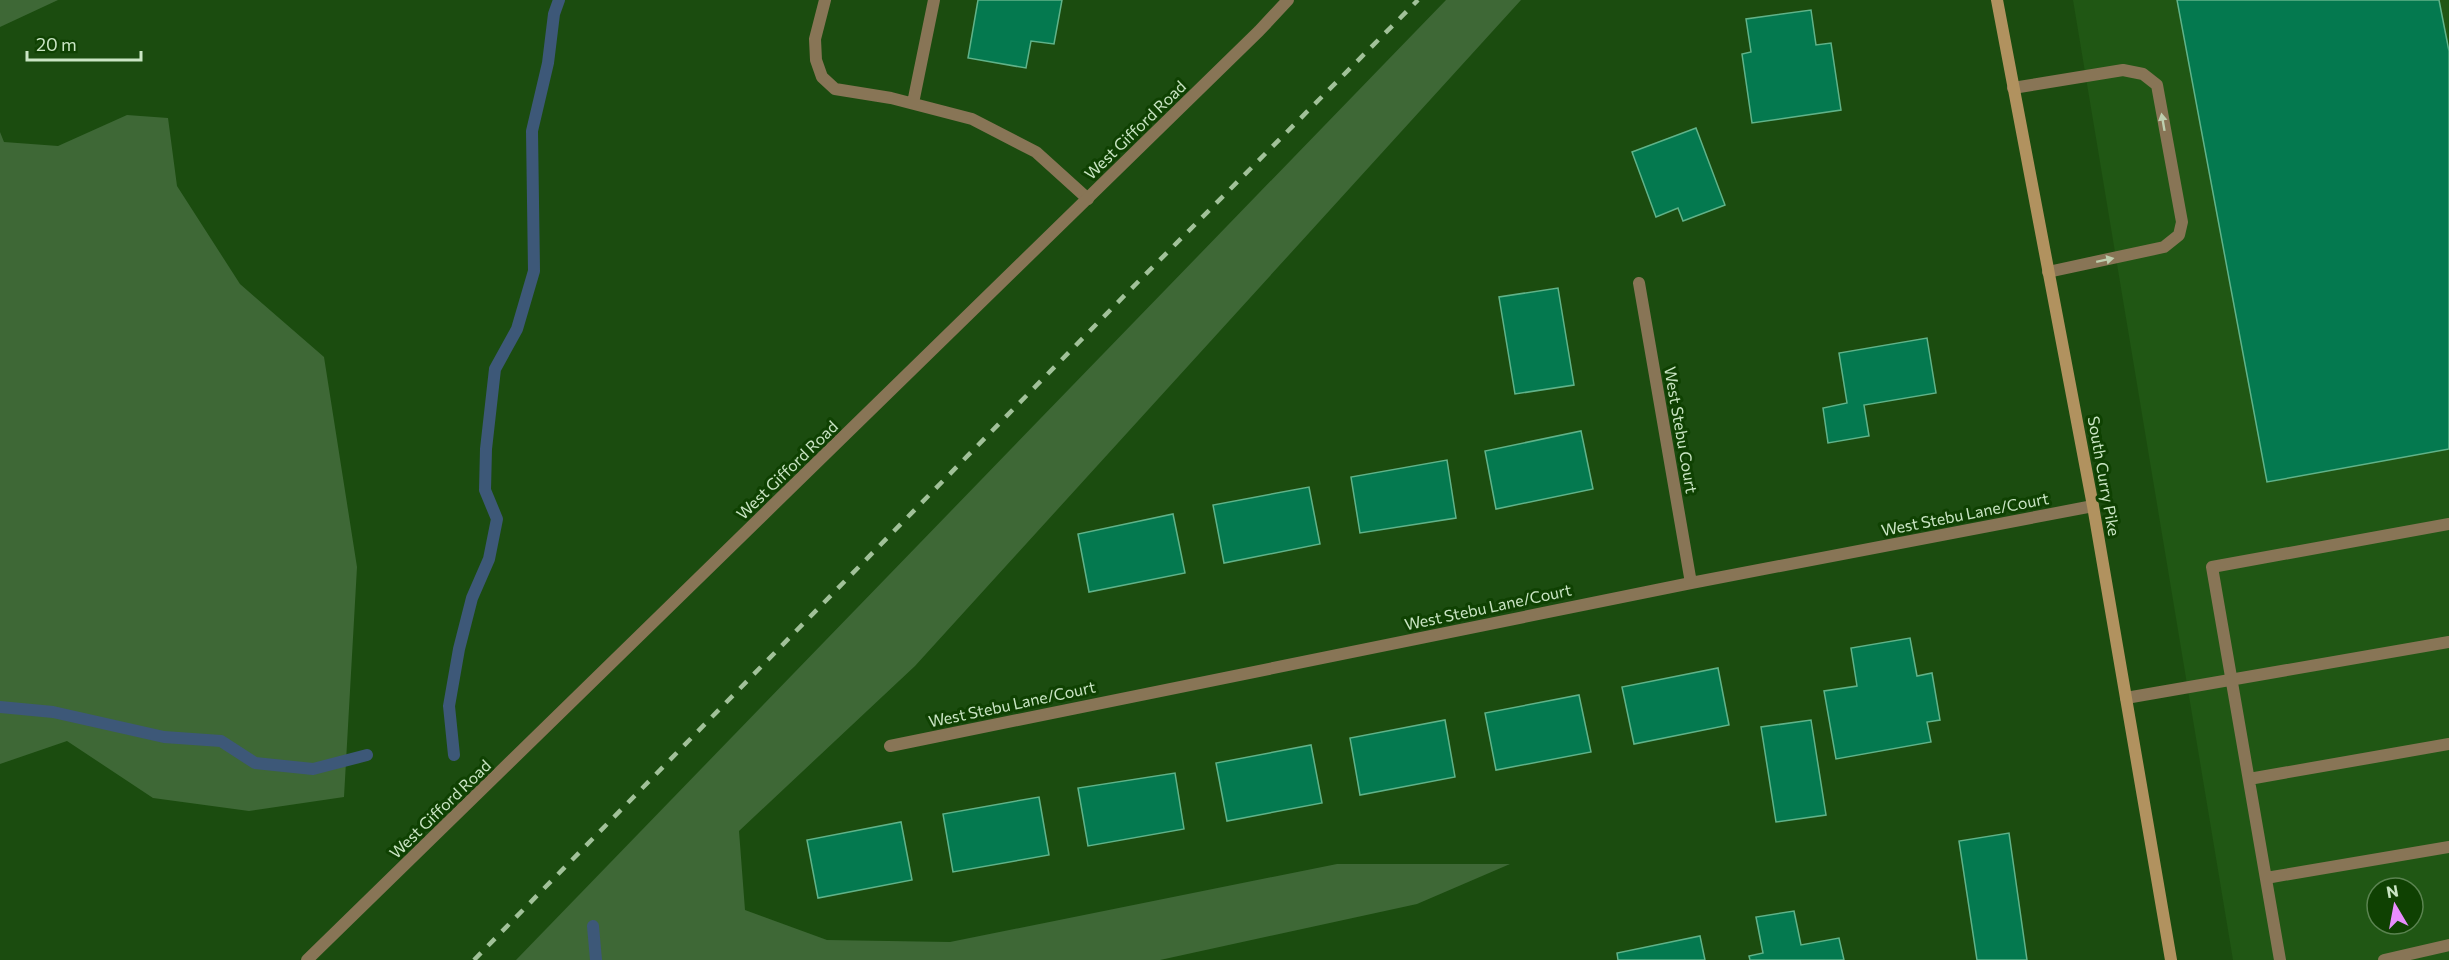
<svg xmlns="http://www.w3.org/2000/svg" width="2449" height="960" font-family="Commissioner,sans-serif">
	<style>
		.built { fill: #205714; fill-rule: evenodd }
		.green { fill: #3e6836 }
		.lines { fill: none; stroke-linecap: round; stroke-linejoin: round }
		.stream { stroke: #3d5878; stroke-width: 12 }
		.building { fill: #04794f; stroke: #60b389; stroke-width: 1.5 }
		.lane { stroke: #887556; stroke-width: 12 }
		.street { stroke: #887556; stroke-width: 12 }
		.secondary { stroke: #b1925f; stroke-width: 12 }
		.rail { stroke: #a1c199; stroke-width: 4.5; stroke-dasharray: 10 10; stroke-linecap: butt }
		.oneway { fill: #bdcfae }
		.labels { text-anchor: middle; stroke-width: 6; stroke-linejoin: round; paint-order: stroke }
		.street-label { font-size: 16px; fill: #cae5c4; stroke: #0f4102 }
	</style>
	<rect width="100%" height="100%" fill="#1b4c0f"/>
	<!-- built -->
	<path class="built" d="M2073,0H2449V960H2233ZM2377,888H2413V924H2377Z"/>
	<!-- green -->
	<path class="green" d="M0,0H58L0,27Z
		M1446,0H1521L915,666L739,831L745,910L827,940L950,942L1337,864H1510L1417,904L1160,960H516Z
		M127,115L168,118L177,186L240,284L324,357L357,567L344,797L249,811L153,798L67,741L0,764V132L4,142L58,146Z"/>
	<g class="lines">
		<!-- stream -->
		<path class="stream" d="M0,707L53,712L164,737L221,741L255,763L313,769L367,755
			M454,755L449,706L459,649L472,598L489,559L497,519L485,490L486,449L495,369L517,329L534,271L532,131L548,63L554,14L559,0
			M593,926L596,960"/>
	</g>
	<!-- building -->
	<path class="building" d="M978,0H1062L1054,44L1031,41L1026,68L968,58Z
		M2177,0H2439L2449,51V449L2267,482Z
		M1811,10L1816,45L1831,43L1841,110L1752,123L1742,54L1751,52L1746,19Z
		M1696,128L1725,205L1683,221L1678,208L1656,217L1632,152Z
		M1558,288L1574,385L1515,394L1499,297Z
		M1927,338L1936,393L1864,405L1869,436L1828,443L1823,408L1847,403L1839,353Z
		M1581,431L1593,489L1496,509L1485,451Z
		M1447,460L1456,518L1360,533L1351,477Z
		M1309,487L1320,544L1224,563L1213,505Z
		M1173,514L1185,573L1089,592L1078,534Z
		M1910,638L1917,676L1932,673L1940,720L1927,722L1931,742L1836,759L1824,691L1857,686L1851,648Z
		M1718,668L1729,725L1634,744L1622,687Z
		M1579,695L1591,752L1496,770L1485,713Z
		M1445,720L1455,777L1360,795L1350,738Z
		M1811,720L1826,815L1776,822L1761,727Z
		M1311,745L1322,803L1227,821L1216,763Z
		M1175,773L1184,829L1088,846L1078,788Z
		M1039,797L1049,855L953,872L943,814Z
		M901,822L912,880L818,898L807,840Z
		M2009,833L2027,960H1977L1959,841Z
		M1794,911L1801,945L1839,938L1844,960H1750L1749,956L1763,953L1756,917Z
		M1700,936L1705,960H1618L1617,953Z"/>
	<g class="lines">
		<!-- lane -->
		<path class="lane" d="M825,0L815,39L816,60L822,77L835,89L891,98L972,119L1036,152L1088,199
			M2013,88L2123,70L2143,74L2157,85L2182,222L2179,235L2164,247L2048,272
			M913,103L934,0
			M2126,698L2449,642
			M2249,779L2449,744
			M2266,878L2449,847
			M2280,960L2212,567L2449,524
			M2384,960L2449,945"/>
		<!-- street -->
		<path class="street" d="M1639,283L1691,583
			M890,746L1691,583L2093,506
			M307,960L1259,31L1288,0"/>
		<!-- secondary -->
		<path class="secondary" d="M1997,0L2093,506L2171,960"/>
		<!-- rail -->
		<path class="rail" d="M474,960L1126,294L1418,0"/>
	</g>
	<!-- one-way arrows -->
	<defs><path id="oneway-solid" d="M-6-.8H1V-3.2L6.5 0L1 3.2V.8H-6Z" transform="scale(1.5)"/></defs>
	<g class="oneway">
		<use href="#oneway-solid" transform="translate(2163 122) rotate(-100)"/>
		<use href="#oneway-solid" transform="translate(2105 260) rotate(-12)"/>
	</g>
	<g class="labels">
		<!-- street labels -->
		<g class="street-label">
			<text transform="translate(1135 130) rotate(-44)" y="6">West Gifford Road</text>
			<text transform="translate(1681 430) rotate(80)" y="6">West Stebu Court</text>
			<text transform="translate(787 470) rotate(-44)" y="6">West Gifford Road</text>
			<text transform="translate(2104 476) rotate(80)" y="6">South Curry Pike</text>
			<text transform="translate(1965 514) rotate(-11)" y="6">West Stebu Lane/Court</text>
			<text transform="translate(1488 607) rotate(-12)" y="6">West Stebu Lane/Court</text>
			<text transform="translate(1012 704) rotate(-12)" y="6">West Stebu Lane/Court</text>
			<text transform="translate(440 809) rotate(-44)" y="6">West Gifford Road</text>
		</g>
	</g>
	<!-- north arrow -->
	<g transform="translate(2395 906) rotate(350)"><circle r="28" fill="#0f4102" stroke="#5a8350" stroke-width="1.5"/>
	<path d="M0-4.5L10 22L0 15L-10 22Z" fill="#e98dfe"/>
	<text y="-9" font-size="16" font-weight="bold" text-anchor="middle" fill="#cae5c4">N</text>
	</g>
	<!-- scale -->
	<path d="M27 51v9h114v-9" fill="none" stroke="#cae5c4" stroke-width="3"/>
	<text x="36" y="51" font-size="18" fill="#cae5c4" stroke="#0f4102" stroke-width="4.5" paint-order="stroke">20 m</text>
</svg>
